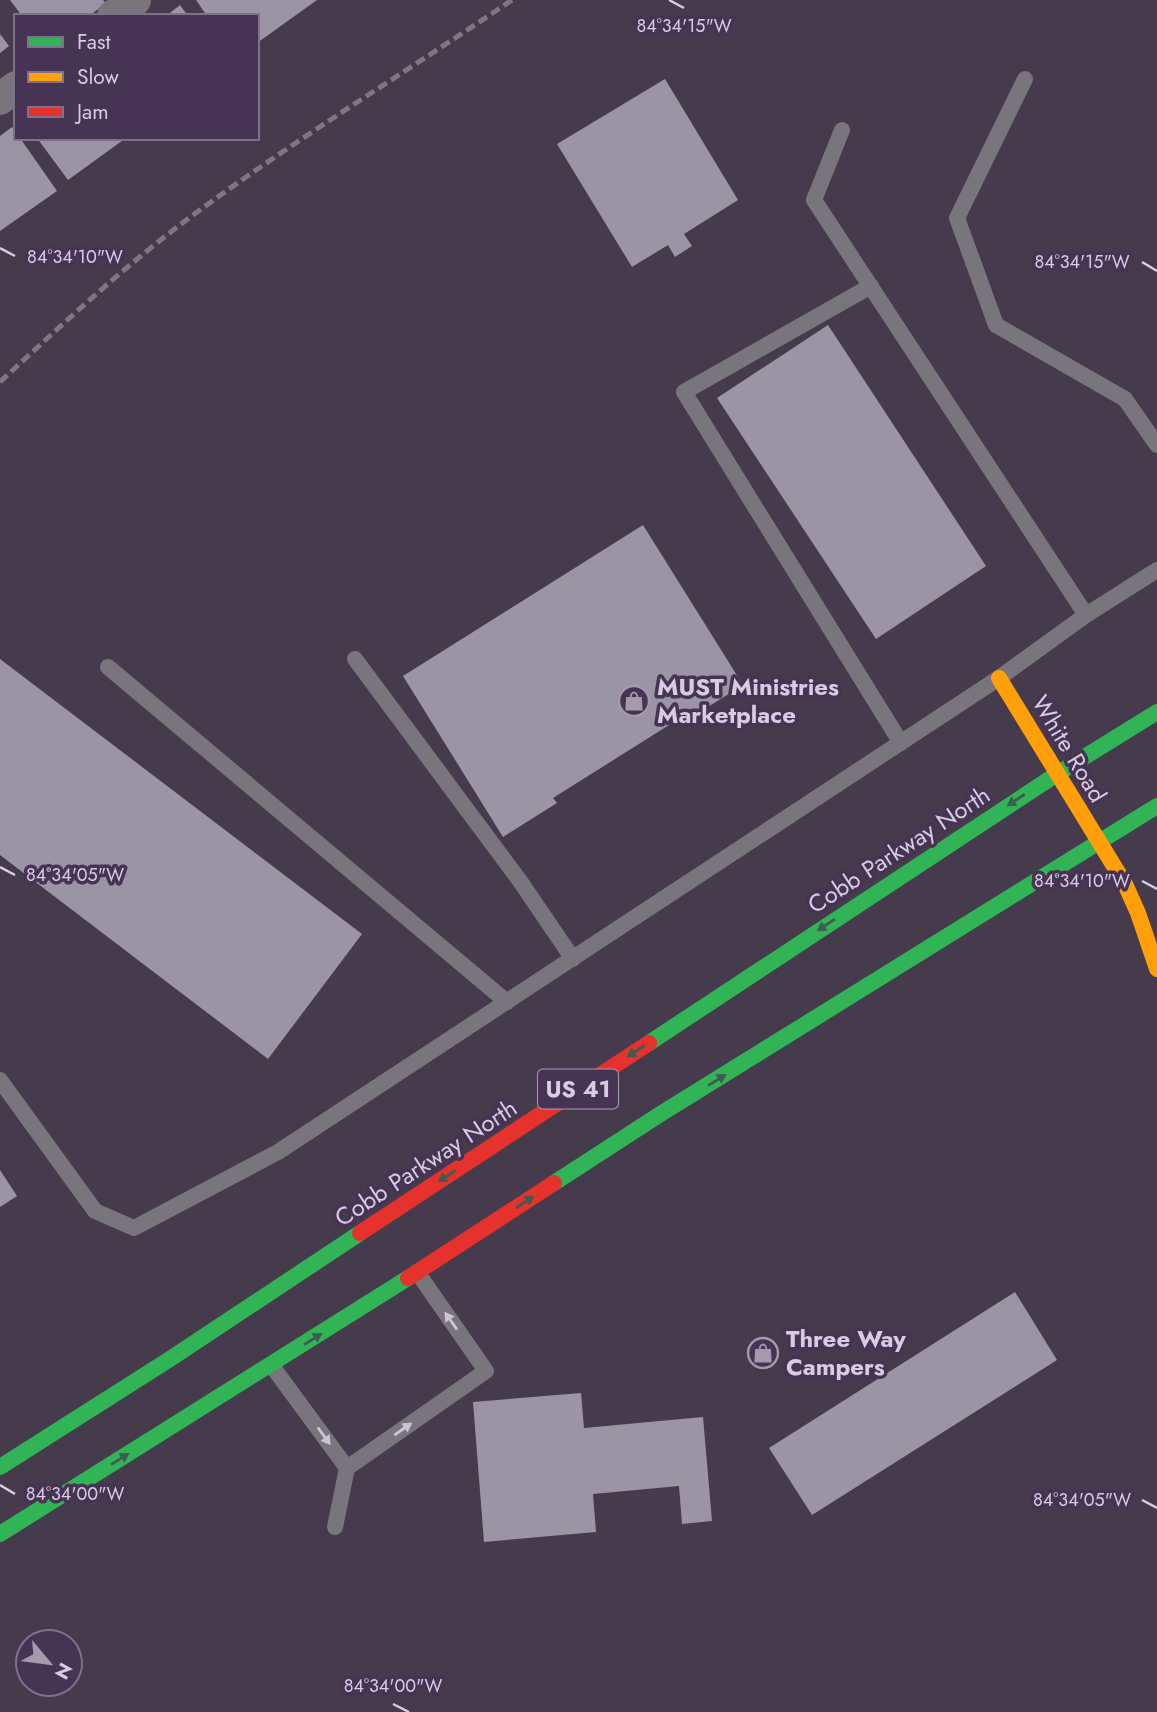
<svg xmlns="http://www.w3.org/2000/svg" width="1157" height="1712" font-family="Jost,sans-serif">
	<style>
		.building { fill: #9a94a5 }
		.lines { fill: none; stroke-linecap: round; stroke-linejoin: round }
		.lane { stroke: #79757c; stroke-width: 16 }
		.street { stroke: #79757c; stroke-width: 32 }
		.fast { stroke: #30b455; stroke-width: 16 }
		.slow { stroke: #ff9f0a; stroke-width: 16 }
		.jam { stroke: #e5322d; stroke-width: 16 }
		.rail { stroke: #7c7780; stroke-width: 5; stroke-dasharray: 10 5; stroke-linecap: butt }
		.oneway { fill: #405a54 }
		.oneway2 { fill: #cec3d6 }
		.ticks { fill: none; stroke: #d8cce0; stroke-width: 2.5 }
		.labels { text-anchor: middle; stroke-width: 7; stroke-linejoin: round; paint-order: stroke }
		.shield { fill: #473354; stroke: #ac9eb6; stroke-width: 2 }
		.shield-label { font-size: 23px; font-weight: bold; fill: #d8cce0 }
		.poi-label { font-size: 24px; font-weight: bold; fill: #d8cce0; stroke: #473354; text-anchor: start }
		.street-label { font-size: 24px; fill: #d8cce0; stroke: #473354 }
		.ticks-label { font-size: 18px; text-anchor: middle; fill: #d8cce0; stroke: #473354; stroke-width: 7; stroke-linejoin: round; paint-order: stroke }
	</style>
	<rect width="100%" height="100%" fill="#463b4c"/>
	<!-- building -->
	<path class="building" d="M10,0H103L106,3L89,16H22Z
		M196,0H317L257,43V16H207Z
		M180,5L188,16H166Z
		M0,34L9,46L0,53Z
		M665,79L738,200L684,234L692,246L675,257L668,245L632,267L557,144Z
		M12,127L16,133V138H20L57,191L0,231V136Z
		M37,138H126L68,180Z
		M828,325L986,566L876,639L717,398Z
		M643,525L743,685L687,720L685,715L553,798L557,803L503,837L403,676Z
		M0,659L362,934L268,1059L0,855Z
		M0,1170L17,1196L0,1207Z
		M1015,1292L1057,1360L812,1515L769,1448Z
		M581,1393L584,1428L703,1417L712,1521L682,1524L679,1486L593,1494L596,1532L484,1542L473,1402Z"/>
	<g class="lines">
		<!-- lane -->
		<path class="lane" d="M1025,79L957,218L996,325L1125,399L1157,445
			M842,130L814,200L1086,615
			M871,286L684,392L901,743
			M355,659L520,881L573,959
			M108,667L507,1002
			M0,1080L95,1211L134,1228L278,1152L999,678L1086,615L1157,570
			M272,1366L347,1468
			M335,1527L347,1468L486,1371L417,1272"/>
		<!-- street -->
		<path class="street" d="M113,16L135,0
			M0,99L16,87"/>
		<!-- fast -->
		<path class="fast" d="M649,1043L1057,774L1157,712
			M554,1183L662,1113L1157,806
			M0,1467L170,1359L360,1233
			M0,1534L408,1278"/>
		<!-- slow -->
		<path class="slow" d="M999,678L1125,884L1138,913L1157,969"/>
		<!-- jam -->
		<path class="jam" d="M360,1233L649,1043
			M408,1278L554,1183"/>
		<!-- rail -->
		<path class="rail" d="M0,382C68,319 135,256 211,202C309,131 412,68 512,0"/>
	</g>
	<!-- one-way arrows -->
	<defs><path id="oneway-solid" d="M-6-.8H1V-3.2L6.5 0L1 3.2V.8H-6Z" transform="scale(1.75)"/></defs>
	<g class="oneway">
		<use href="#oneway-solid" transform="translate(1016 800) rotate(147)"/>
		<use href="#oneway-solid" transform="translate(826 925) rotate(147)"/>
		<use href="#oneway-solid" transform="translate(636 1051) rotate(147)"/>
		<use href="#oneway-solid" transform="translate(717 1080) rotate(-32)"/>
		<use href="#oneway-solid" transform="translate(447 1176) rotate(147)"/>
		<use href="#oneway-solid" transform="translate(525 1202) rotate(-33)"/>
		<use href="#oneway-solid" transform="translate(313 1339) rotate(-32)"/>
		<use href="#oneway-solid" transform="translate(120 1459) rotate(-32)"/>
	</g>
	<g class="oneway2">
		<use href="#oneway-solid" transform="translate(451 1321) rotate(-125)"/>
		<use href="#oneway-solid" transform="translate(403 1429) rotate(-35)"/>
		<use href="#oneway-solid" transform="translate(324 1436) rotate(54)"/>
	</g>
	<!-- ticks -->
	<path class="ticks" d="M669,0L684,8M0,248L15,256M1142,262L1157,271M0,867L15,875M1142,881L1157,889M0,1485L15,1494M1142,1500L1157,1508M393,1704L409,1712"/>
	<!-- icons -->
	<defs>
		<g id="shop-ring" transform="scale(1.575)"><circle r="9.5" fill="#473354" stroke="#a599ac" stroke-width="1.5"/><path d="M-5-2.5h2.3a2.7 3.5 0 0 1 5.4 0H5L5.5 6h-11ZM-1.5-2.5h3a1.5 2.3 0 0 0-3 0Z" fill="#a599ac"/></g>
	</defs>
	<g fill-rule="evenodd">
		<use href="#shop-ring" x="634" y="701"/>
		<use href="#shop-ring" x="763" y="1353"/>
	</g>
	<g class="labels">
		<!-- shield labels -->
		<rect class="shield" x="538" y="1069.5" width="80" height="39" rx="5"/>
		<g class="shield-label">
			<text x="578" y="1097">US 41</text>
		</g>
		<!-- poi labels -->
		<g class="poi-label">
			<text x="657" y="695">MUST Ministries<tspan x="657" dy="28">Marketplace</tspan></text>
			<text x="786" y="1347">Three Way<tspan x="786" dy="28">Campers</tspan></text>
		</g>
		<!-- street labels -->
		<g class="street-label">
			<text transform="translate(1069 749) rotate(59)" y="8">White Road</text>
			<text transform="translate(899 850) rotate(-33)" y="8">Cobb Parkway North</text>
			<text transform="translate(426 1163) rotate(-33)" y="8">Cobb Parkway North</text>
		</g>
	</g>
	<g class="ticks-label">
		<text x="684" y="32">84°34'15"W</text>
		<text x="75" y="263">84°34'10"W</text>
		<text x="1082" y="268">84°34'15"W</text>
		<text x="75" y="881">84°34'05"W</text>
		<text x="1082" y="887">84°34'10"W</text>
		<text x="75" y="1500">84°34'00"W</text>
		<text x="1082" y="1506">84°34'05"W</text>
		<text x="393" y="1692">84°34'00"W</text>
	</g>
	<!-- legend -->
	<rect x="14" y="14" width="245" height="126" fill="#473354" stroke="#81708c" stroke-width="2"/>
	<rect x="28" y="37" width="35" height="10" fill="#30b455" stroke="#81708c" stroke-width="2"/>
	<text x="77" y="49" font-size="21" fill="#d8cce0">Fast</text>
	<rect x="28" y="72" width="35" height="10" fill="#ff9f0a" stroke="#81708c" stroke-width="2"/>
	<text x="77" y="84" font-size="21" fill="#d8cce0">Slow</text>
	<rect x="28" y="107" width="35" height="10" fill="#e5322d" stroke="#81708c" stroke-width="2"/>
	<text x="77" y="119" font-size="21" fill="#d8cce0">Jam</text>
	<!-- north arrow -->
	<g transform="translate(49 1663) rotate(119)"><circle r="33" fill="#473354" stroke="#81708c" stroke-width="2"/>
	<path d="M0-5L12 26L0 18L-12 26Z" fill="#a599ac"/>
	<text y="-10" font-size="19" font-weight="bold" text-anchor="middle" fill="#d8cce0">N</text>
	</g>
</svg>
